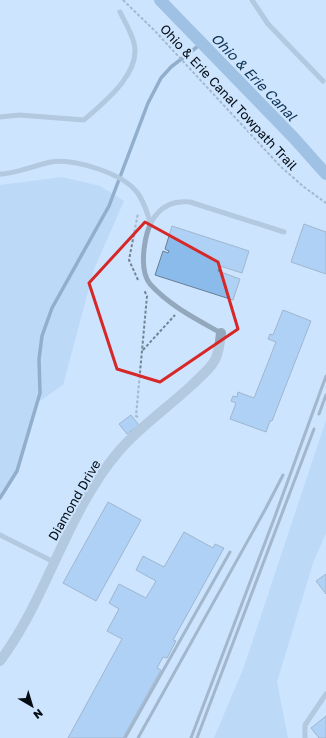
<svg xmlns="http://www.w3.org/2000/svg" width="326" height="738" font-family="'Golos Text',sans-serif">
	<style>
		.green { fill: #a9ccf0 }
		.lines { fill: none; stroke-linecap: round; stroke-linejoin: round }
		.stream { stroke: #4b6e91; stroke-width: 3.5 }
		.canal { stroke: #6998c6; stroke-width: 12 }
		.building { fill: #8bbbeb; stroke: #687e95 }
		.path { stroke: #738495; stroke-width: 2; stroke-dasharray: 3 2; stroke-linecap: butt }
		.lane { stroke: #93a8bd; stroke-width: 5 }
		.street { stroke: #93a8bd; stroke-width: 10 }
		.rail { stroke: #6f7f90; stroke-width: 3 }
		.marked { fill: none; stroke: #d62828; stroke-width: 3; stroke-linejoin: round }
		.labels { text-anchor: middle; stroke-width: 4; stroke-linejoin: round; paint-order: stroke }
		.street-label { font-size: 13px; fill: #050c14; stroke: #cce4fd }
		.water-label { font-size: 14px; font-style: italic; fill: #0f3252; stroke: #cce4fd }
	</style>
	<rect width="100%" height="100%" fill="#cce4fd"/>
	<!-- green -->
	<path class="green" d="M62,177L100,186L124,201L94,269L63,385L37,403L17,471L0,498V185Z
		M326,420V533L313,563L277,682L288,738H214L244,667Z"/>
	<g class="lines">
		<!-- stream -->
		<path class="stream" d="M0,498L17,471L40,393L39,359L42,336L52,308L109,206L148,103L161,78L171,67L202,43"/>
		<!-- canal -->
		<path class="canal" d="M160,0L293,137L326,174"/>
	</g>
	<!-- building -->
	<path class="building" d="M304,224L326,232V274L291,262Z
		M172,226L249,251L242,273L220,266L218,271L240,279L233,300L155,275L163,251L168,253L169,251L165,249Z
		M283,310L311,321L272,421H270L266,432L230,419L236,403L231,401L233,396L237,397L238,392L254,398L276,342L268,339L270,334L273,335Z
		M131,415L139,425L127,434L119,424Z
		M108,502L141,520L96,601L63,583Z
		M184,532L213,548L215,544L224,548L173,640L176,641L167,658L163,657L157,668L161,670L123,738H68L122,639L107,631L119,609L109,603L119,584L146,598L156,581L136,570L143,556L164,567Z
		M326,574V594L316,581Z
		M326,716V738H319L311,728Z"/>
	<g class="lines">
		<!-- path -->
		<path class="path" d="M123,0L154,30L281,167L304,187L326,203
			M138,280L129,260L138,213
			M143,350L175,315
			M138,417L136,416L147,296L144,290"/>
		<!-- lane -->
		<path class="lane" d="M252,0L268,24L323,81
			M0,117L19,115L84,120C103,103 142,73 134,43C131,32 125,22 120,12
			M0,174C14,174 36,165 51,162C73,158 121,173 136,191C144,200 147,213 151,224
			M221,333C196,319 170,306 150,284C138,269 144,228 157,214C165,204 178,201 190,202L284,232
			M0,535L54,562
			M305,738V725L326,694"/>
		<!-- street -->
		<path class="street" d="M0,661C48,597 66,513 119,451C140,426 169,407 193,384C200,377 210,369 215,360C219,352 220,343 221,333"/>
		<!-- rail -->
		<path class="rail" d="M319,414L326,395
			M125,738L230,552
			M138,738L266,508L283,475
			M191,738L274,519L326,376
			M197,738L314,429"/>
	</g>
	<!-- marked area -->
	<path d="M0 0H326V738H0ZM145,222L218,262L238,329L160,382L117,369L89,283Z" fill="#cce4fd" fill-opacity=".55" fill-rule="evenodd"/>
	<path class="marked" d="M145,222L218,262L238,329L160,382L117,369L89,283Z"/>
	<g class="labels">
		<!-- street labels -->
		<g class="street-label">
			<text transform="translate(229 97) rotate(47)" y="5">Ohio &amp; Erie Canal Towpath Trail</text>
			<text transform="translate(74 500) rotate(-60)" y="5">Diamond Drive</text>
		</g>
		<!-- water labels -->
		<g class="water-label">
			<text transform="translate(254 77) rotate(46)" y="5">Ohio &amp; Erie Canal</text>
		</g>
	</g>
	<!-- north arrow -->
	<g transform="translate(32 706) rotate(142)" stroke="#cce4fd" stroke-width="3" paint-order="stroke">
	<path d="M0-3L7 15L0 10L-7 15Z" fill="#050c14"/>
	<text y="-6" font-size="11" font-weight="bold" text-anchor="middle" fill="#050c14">N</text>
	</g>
</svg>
